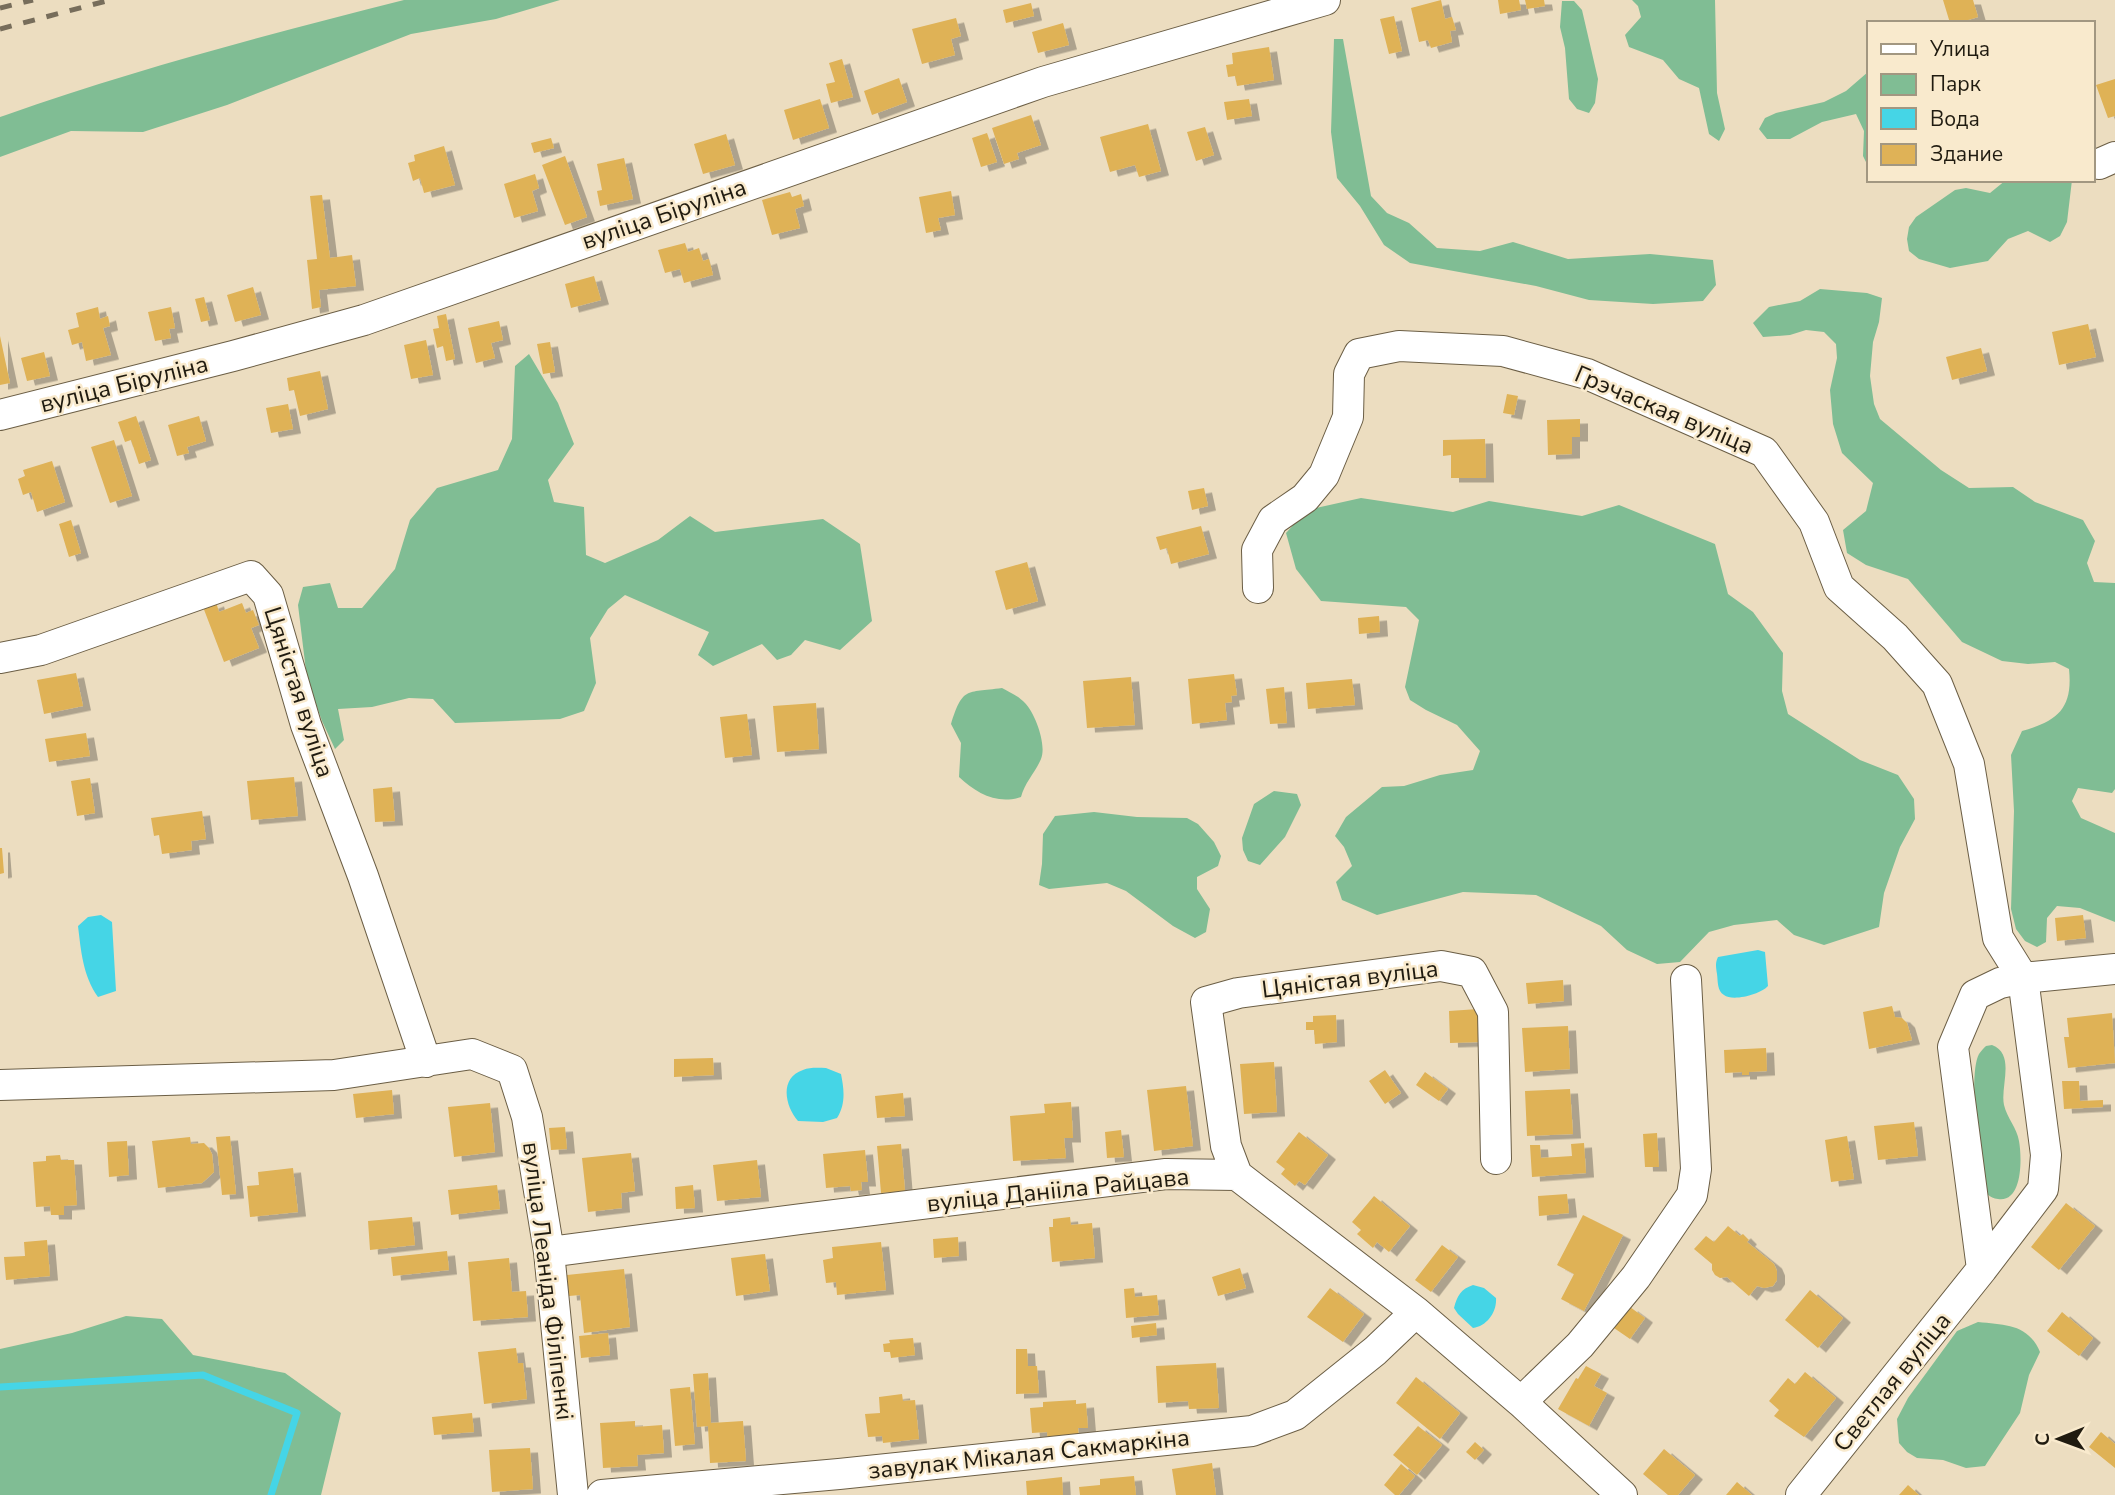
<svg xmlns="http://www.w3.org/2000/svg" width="2115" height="1495" font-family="'Nunito Sans',sans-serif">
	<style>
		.green { fill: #80bd94 }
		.water { fill: #45d5e6 }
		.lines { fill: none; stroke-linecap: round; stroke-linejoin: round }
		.stream { stroke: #45d5e6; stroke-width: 7 }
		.building { fill: #dfb257; filter: url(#shadow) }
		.minor-casing { stroke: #6b5e45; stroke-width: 32 }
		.minor { stroke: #fff; stroke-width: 30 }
		.rail { stroke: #776d5b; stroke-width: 5; stroke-dasharray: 12 12; stroke-linecap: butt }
		.labels { text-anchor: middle; stroke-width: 5; stroke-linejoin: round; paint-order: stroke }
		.street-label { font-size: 24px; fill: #201b10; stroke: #f9eacd }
	</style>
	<defs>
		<filter id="shadow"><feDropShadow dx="8" dy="4.5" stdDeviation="0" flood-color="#0004"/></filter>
	</defs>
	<rect width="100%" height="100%" fill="#ecddc0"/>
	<!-- green -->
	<path class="green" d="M404,0H560L496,19L411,34L227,105L143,132L71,131L0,157V117L6,115C136,69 270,34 404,0Z
		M1632,0H1715L1717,93L1725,129L1719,141L1709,134L1699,88L1679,79L1663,60L1629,47L1625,35L1641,17L1638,6Z
		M1562,1H1574L1582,10L1598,79L1595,103L1589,113L1577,109L1569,99L1565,48L1560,27Z
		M1334,39H1343L1371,196L1387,213L1409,223L1437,248L1480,251L1513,242L1568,259L1650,254L1713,260L1716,285L1703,301L1653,304L1589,300L1536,286L1410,263L1384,245L1360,206L1337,178L1331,132Z
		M1868,72V166L1863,156L1864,131L1856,114L1822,122L1790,139H1767L1759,129L1765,118L1776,113L1824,102L1846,91Z
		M2006,180H2072L2067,222L2060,236L2050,242L2028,231L2008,239L1988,261L1950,268L1919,259L1909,251L1907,239L1909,227L1916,217L1955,190L1966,188L1990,193Z
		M1820,289L1867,293L1882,298L1879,322L1873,342L1870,376L1874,404L1880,419L1941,470L1969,488L2013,487L2035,502L2083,520L2095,541L2087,563L2094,582L2115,583V789L2112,793L2078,788L2072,801L2081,818L2115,833V922L2080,908L2057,906L2047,918L2046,942L2037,947L2025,941L2016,929L2011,909L2014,811L2011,755L2022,731C2058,721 2073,708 2069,669L2055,662L2028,664L2002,661L1962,642L1908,579L1866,565L1847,553L1843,530L1866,511L1873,483L1842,453L1833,424L1830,390L1837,358L1836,344L1824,332L1806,330L1790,335L1763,337L1753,323L1769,307L1800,301Z
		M529,354L558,403L574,444L548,480L554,502L584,507L586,555L605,563L658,540L690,516L715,532L823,519L860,544L872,621L840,650L805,640L791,655L777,660L762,644L713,666L698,655L709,632L625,595L608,609L590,638L596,683L584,711L560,719L455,723L433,699L409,698L372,707L338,709L344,740L335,749L322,721L307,679L298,605L303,587L330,583L338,608H362L395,569L410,520L437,488L498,470L512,439L515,366Z
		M1361,498L1453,512L1489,501L1582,516L1619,505L1715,544L1728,594L1753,612L1783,653L1782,691L1788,714L1860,760L1898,775L1914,799L1915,819L1900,847L1884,893L1879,927L1824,945L1794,935L1777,920L1734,925L1709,932L1680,962L1657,964L1627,950L1601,926L1536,895L1463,892L1377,915L1342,900L1336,882L1352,866L1344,847L1335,836L1346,817L1382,787L1404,786L1440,775L1473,770L1480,751L1457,725L1426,710L1410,700L1405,687L1419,620L1406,607L1321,601L1296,569L1286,533L1307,510Z
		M1002,688C1009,692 1019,696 1025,703C1035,713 1047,745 1041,759C1035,773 1025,782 1021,797C997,805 976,793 959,777L961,743L951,724C963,687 965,693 1002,688Z
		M1274,791L1297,794L1301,805L1285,837L1260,865L1248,861L1243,850L1242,838L1254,804Z
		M1094,812L1137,817L1187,818L1198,824L1214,842L1221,856L1218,866L1197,877V889L1210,909L1206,932L1195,938L1173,926L1126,891L1107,883L1049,889L1039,885L1042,864L1043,834L1055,816Z
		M1992,1045C2016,1054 2000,1087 2004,1105C2007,1118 2017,1128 2019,1141C2022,1157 2023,1203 1998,1199C1989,1198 1986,1193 1981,1186C1979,1160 1968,1074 1979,1054C1981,1051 1983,1049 1986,1046Z
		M126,1316L162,1319L193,1355L285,1373L341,1413L321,1495H0V1349L72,1333Z
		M1978,1322C2006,1325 2028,1324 2040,1352L2029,1375L2020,1413L1985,1466L1966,1468L1943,1460L1917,1458L1907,1452L1899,1443L1897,1419L1908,1398L1957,1331Z"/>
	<!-- water -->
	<path class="water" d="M101,915L112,922L116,991L98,997C83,976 81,951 78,926L88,917Z
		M1758,950L1765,952L1768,986C1761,994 1733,1002 1724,995C1717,991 1718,981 1717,974C1716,967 1715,963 1718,957Z
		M826,1068L841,1074C844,1089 846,1104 837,1118L823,1122L798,1121C785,1106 779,1078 803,1070C810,1067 819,1068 826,1068Z
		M1473,1285L1484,1288L1496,1298C1497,1312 1487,1326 1473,1328L1458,1314L1454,1308C1457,1296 1461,1289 1473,1285Z"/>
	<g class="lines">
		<!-- stream -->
		<path class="stream" d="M0,1387L203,1375L297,1413L271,1495"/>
	</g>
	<!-- building -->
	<path class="building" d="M1441,0L1445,19L1452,17L1456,30L1450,31L1452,42L1431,48L1428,40L1419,42L1411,8Z
		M1498,0H1519L1521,10L1500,14Z
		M1525,0H1544L1545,6L1527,9Z
		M1943,0H1973L1978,17L1958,23H1950Z
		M1031,3L1034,16L1006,23L1003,10Z
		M1394,16L1402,51L1389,54L1380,19Z
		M956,18L961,36L951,39L955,55L922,64L912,29Z
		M1063,23L1069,45L1038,53L1032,32Z
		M1269,47L1274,80L1237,86L1235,76L1228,77L1226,65L1233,64L1232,53Z
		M842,59L853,97L831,103L826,84L835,82L829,63Z
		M899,78L907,102L872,115L864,91Z
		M2115,79V116L2108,118L2096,85Z
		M820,99L829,128L793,140L784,110Z
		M1249,99L1252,116L1227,120L1224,102Z
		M1031,115L1041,145L1017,153L1019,159L1004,164L992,128Z
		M1148,124L1161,171L1139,177L1135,165L1110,172L1100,137Z
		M1205,127L1214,155L1196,161L1187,132Z
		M987,133L997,162L981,167L972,138Z
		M726,134L735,165L703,174L694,144Z
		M551,138L554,148L534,153L531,143Z
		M444,146L455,185L424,193L420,178L413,181L408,163L415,161L414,155Z
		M565,156L587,217L565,225L542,165Z
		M624,158L633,199L600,206L597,191L602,190L597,164Z
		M535,174L539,188L532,191L538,211L514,218L504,184Z
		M951,191L955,215L938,218L941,230L926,233L919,197Z
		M790,192L792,197L801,194L804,206L795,209L800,228L772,235L762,200Z
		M322,195L330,258L352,255L356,286L319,290L321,307L312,309L307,260L317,259L310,196Z
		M685,243L688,252L699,248L703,261L709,259L713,275L684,283L680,269L665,273L658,250Z
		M594,276L601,300L571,308L565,284Z
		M253,287L261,315L235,322L227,295Z
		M204,297L210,320L201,322L195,299Z
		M98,307L100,319L108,316L110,326L103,328L111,355L86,361L82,342L72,345L68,330L79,327L76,313Z
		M171,307L175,328L169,329L171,338L155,341L148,312Z
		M446,314L455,359L446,361L443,346L437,348L433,329L439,328L437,316Z
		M499,321L503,340L491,343L495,358L476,363L468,328Z
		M2088,324L2096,357L2059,365L2052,332Z
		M0,336L10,383L0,385Z
		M426,340L433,375L411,379L404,345Z
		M550,342L555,372L543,374L537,344Z
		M1981,348L1987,371L1952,380L1946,357Z
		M44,352L50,376L27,381L21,358Z
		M320,371L328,409L300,416L294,390L289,391L287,378Z
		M1507,394L1518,396L1514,415L1503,413Z
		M288,404L293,429L271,433L266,408Z
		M136,416L151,460L139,464L131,440L125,442L118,422Z
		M199,416L206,441L187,447L189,453L177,456L168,425Z
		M1580,419V437H1572V454L1548,455L1547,420Z
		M1485,439L1486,478H1451V455L1443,456V440Z
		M114,440L132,496L110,503L91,447Z
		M52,461L65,502L37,512L31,492L23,495L18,479L25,476L23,470Z
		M1204,488L1208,506L1192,510L1188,491Z
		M71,520L81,553L69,557L59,524Z
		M1201,526L1209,554L1171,564L1167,548L1160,550L1156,537Z
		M1027,562L1038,601L1006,610L995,571Z
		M216,602L219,612L242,603L246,613L253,610L259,625L251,628L259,648L224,662L203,607Z
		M1379,616L1380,632L1359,634L1358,618Z
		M76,673L83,706L44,714L37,680Z
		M1234,674L1237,695L1231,696L1232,702L1225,703L1227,720L1192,724L1188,679Z
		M1131,677L1135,725L1087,728L1083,681Z
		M1352,679L1355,705L1308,709L1306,683Z
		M1284,687L1287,723L1270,724L1266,689Z
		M816,703L819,749L777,752L773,706Z
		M747,714L752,755L725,758L720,717Z
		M86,733L90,756L49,762L45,739Z
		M294,777L298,816L251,820L247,781Z
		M90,778L95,813L77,816L71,781Z
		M392,787L395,821L375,822L373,789Z
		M202,811L206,839L191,841L192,850L162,854L159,835L154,836L151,818Z
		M0,848H2L4,873L0,874Z
		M2083,915L2086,938L2057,941L2055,918Z
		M1563,980L1564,1001L1528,1004L1526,983Z
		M1892,1006L1895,1017L1902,1018L1907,1023L1912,1040L1869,1049L1863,1012Z
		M1478,1009L1480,1042L1450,1043L1449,1011Z
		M2112,1013L2115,1063L2068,1068L2064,1037H2069L2067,1018Z
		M1336,1015L1337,1042L1315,1044L1314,1030H1306V1022H1313V1016Z
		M1568,1026L1570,1069L1525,1072L1522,1028Z
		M1766,1048L1767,1071L1749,1072V1075H1742V1072L1725,1073L1724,1050Z
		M713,1058L714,1075L674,1077V1059Z
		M1274,1062L1277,1112L1244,1114L1240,1064Z
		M1385,1070L1401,1093L1385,1104L1369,1081Z
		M1425,1072L1448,1089L1439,1101L1416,1085Z
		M2062,1081H2079L2080,1101L2103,1100V1107L2064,1109Z
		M1186,1086L1193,1146L1154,1151L1147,1090Z
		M1570,1089L1573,1134L1527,1136L1525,1091Z
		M392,1090L394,1114L356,1118L353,1094Z
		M903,1093L905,1116L877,1118L875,1096Z
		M1071,1102L1073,1138H1064L1066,1158L1013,1161L1010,1116L1045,1113L1044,1104Z
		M490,1103L495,1152L454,1157L448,1107Z
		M1914,1122L1918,1156L1878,1160L1874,1126Z
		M565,1127L567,1149L551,1150L549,1128Z
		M1121,1130L1124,1157L1107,1158L1105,1132Z
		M1299,1132L1328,1155L1305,1185L1299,1181L1295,1186L1281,1174L1285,1169L1276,1162Z
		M1657,1133L1659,1167H1645L1643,1134Z
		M230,1136L236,1194L222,1195L216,1137Z
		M1847,1136L1854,1179L1831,1182L1825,1140Z
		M190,1137L191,1144L204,1143L209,1148L212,1154L214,1172L202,1183L158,1188L152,1141Z
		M127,1141L129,1175L109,1177L107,1142Z
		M1584,1143L1586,1173L1532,1177L1530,1145H1540L1541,1158L1572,1156L1571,1144Z
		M901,1144L905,1191L881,1193L877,1146Z
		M865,1150L868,1182H861L862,1190L851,1191L850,1186L826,1188L823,1154Z
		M631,1153L635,1191L621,1193L622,1208L588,1212L582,1158Z
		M60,1155L61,1160H74L77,1205L64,1206V1215H51L50,1206L36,1207L33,1162L46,1161V1156Z
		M757,1160L761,1197L717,1201L713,1165Z
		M293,1168L298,1212L250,1217L247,1186L259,1185L258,1172Z
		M497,1185L500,1209L451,1215L448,1190Z
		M693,1185L695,1208L676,1209L675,1187Z
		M1567,1194L1569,1213L1539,1216L1538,1196Z
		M1374,1196L1410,1226L1389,1252L1377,1242L1373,1248L1357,1234L1361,1230L1352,1222Z
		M2066,1203L2095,1226L2059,1270L2031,1247Z
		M1583,1215L1623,1235L1584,1311L1561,1299L1574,1274L1557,1265Z
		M412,1217L415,1245L370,1250L368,1221Z
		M1070,1217L1071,1225L1092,1223L1095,1258L1052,1262L1049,1227H1053V1219Z
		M1728,1226L1740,1236L1743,1234L1749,1240L1747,1242L1774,1264L1777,1271V1280L1773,1286L1764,1288L1757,1286L1749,1296L1727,1277L1720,1278L1715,1275L1712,1270V1264L1694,1249L1706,1236L1714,1242Z
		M958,1237L959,1256L934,1258L933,1239Z
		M47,1240L50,1276L6,1280L4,1257L25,1256L24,1242Z
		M881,1242L886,1290L837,1295L836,1282L826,1283L823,1260L833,1258L832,1247Z
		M1442,1245L1458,1257L1431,1292L1415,1280Z
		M447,1251L449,1270L393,1276L391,1257Z
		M765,1254L770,1291L736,1296L731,1258Z
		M509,1258L512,1292L526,1291L528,1317L473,1321L468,1262Z
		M1240,1268L1246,1288L1218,1296L1212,1277Z
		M624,1269L630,1327L584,1333L580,1295L569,1296L567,1275Z
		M1134,1288L1135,1297L1157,1295L1159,1315L1126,1318L1124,1289Z
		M1330,1288L1364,1314L1343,1342L1307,1317Z
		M1810,1290L1843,1318L1818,1348L1785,1320Z
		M1630,1307L1645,1318L1630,1339L1614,1328Z
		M2062,1312L2093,1338L2079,1356L2047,1331Z
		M1156,1323L1157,1335L1132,1338L1131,1326Z
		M608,1333L610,1355L581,1358L579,1336Z
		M913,1338L915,1355L891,1358L890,1352H884L883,1344L890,1343L889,1340Z
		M516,1348L518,1363H523L527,1399L484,1404L478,1352Z
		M1016,1349H1027L1028,1366H1037L1039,1393L1016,1394Z
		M1216,1363L1219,1408L1189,1409L1188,1401L1158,1403L1156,1366Z
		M1586,1366L1601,1374L1594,1386L1607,1393L1589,1426L1558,1409L1576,1378L1578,1379Z
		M1805,1372L1836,1398L1804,1437L1774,1416L1779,1410L1769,1401L1788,1378L1795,1384Z
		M708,1373L711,1423L743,1421L746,1461L710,1463L708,1426L697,1427L693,1374Z
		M1416,1377L1460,1413L1440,1439L1396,1403Z
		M690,1387L695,1444L675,1446L670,1389Z
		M902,1394L903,1401L915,1400L919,1439L883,1443L882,1436L868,1437L865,1414L880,1413L879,1397Z
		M1076,1400V1404L1086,1403L1088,1428H1078L1079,1439L1048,1441L1047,1432L1032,1433L1030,1408L1043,1407V1402Z
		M472,1413L474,1432L434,1435L432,1417Z
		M635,1421V1427L662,1425L664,1453L637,1455L638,1466L603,1468L600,1423Z
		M1418,1426L1442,1445L1417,1475L1393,1455Z
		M2101,1432L2115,1444V1468L2089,1447Z
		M1475,1442L1484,1450L1475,1460L1466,1452Z
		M530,1448L533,1489L492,1492L489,1450Z
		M1664,1449L1695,1475L1678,1495H1668L1643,1474Z
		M1212,1463L1216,1495H1176L1172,1469Z
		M1401,1464L1415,1476L1399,1495H1395L1384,1485Z
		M1134,1476L1136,1495H1080L1079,1487L1100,1485V1479Z
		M1062,1477L1063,1495H1027L1026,1481Z
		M1737,1482L1752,1495H1726Z
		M1908,1485L1919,1495H1899Z"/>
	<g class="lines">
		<!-- minor casing -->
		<g class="minor-casing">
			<path id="minor" d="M2099,164L2115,157
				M0,415L233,356L364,320L1043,82L1325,0
				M1258,588L1257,550L1273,520L1305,498L1324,475L1348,417L1349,374L1359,354L1399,346L1503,351L1587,374L1764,452L1814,522L1839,587L1895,637L1937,684L1969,764L1998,938L2023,978L2046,1155L2043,1189L1982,1269
				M0,658L41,650L251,576L268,595L306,725L363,876L426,1062
				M0,1085L334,1075L472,1054L512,1070L527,1117L549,1252L573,1495
				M1237,1175L1226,1146L1206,1002L1238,993L1441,966L1472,972L1493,1012L1496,1159
				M549,1252L801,1219L1166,1174L1237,1175L1416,1312L1521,1402L1622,1495
				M1521,1402L1580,1345L1636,1277L1692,1195L1696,1169L1686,980
				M602,1495L839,1474L1252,1431L1295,1415L1375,1351L1416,1312
				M1801,1495L1982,1269L1953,1047L1975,995L2000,983L2023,978L2115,969"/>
		</g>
		<!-- minor -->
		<use href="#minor" class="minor"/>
		<!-- rail -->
		<path class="rail" d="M0,8L33,0
			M0,29L110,0"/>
	</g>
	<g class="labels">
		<!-- street labels -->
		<g class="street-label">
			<text transform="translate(664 214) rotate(-19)" y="8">вуліца Біруліна</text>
			<text transform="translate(124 384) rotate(-14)" y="8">вуліца Біруліна</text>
			<text transform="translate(1664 410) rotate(23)" y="8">Грэчаская вуліца</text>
			<text transform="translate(299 692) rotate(72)" y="8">Цяністая вуліца</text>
			<text transform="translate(1350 979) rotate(-7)" y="8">Цяністая вуліца</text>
			<text transform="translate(1058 1190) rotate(-6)" y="8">вуліца Данііла Райцава</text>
			<text transform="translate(548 1281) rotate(83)" y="8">вуліца Леаніда Філіпенкі</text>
			<text transform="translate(1892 1382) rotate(-51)" y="8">Светлая вуліца</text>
			<text transform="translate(1029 1454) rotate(-6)" y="8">завулак Мікалая Сакмаркіна</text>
		</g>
	</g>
	<!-- legend -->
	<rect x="1867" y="21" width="228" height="161" fill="#f9eacd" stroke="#a29781" stroke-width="2"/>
	<rect x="1881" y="44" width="35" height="10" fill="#ffffff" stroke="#a29781" stroke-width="2"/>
	<text x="1930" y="56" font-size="21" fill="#201b10">Улица</text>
	<rect x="1881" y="74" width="35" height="21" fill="#80bd94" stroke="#a29781" stroke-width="2"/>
	<text x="1930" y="91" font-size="21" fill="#201b10">Парк</text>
	<rect x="1881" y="108" width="35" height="21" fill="#45d5e6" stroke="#a29781" stroke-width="2"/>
	<text x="1930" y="126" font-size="21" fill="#201b10">Вода</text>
	<rect x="1881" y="144" width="35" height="21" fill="#dfb257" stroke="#a29781" stroke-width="2"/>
	<text x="1930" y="161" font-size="21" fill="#201b10">Здание</text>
	<!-- north arrow -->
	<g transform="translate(2059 1439) rotate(269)" stroke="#f9eacd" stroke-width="5" paint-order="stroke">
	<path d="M0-5L12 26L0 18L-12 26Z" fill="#201b10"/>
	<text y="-10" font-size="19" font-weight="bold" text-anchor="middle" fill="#201b10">С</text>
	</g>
</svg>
